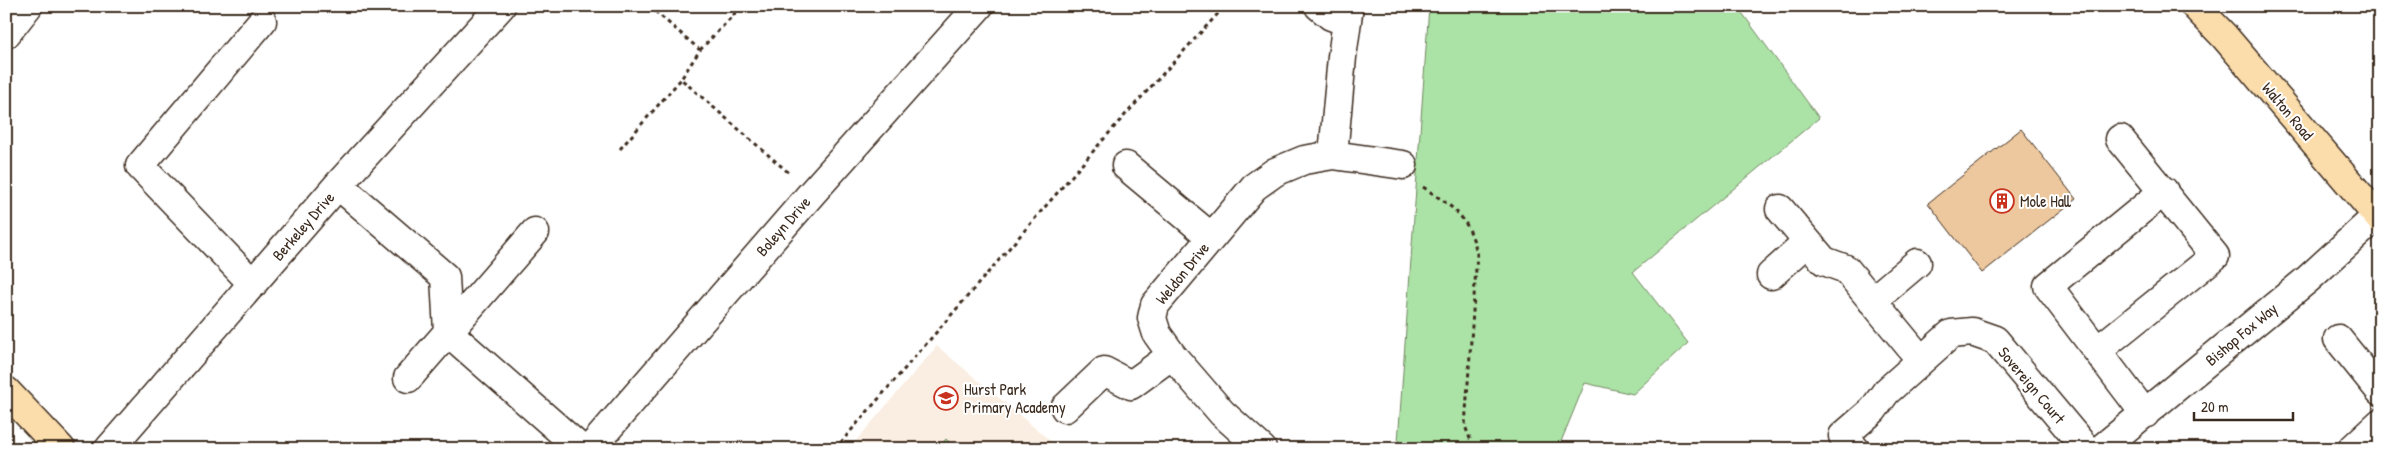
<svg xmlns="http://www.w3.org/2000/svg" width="2386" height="455" font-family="'Patrick Hand',sans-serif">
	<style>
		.built { fill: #faeee2 }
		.green { fill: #abe3a6; stroke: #738662 }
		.building { fill: #edc89e; stroke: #3b2a1e }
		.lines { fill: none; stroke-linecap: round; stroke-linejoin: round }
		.minor-casing { stroke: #3b2a1e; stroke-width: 31 }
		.major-casing { stroke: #3b2a1e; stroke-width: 31 }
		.path { stroke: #3b2a1e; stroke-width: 3; stroke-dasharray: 4 4; stroke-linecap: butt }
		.minor { stroke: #fff; stroke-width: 28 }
		.major { stroke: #fbddab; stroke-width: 28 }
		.labels { text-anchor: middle; stroke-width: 4; stroke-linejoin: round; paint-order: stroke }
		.street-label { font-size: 16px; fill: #3b2a1e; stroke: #fff }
		.poi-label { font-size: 16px; fill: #3b2a1e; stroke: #fff; text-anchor: start }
	</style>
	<rect width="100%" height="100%" fill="#fff"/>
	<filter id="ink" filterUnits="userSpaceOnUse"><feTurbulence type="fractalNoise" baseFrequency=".02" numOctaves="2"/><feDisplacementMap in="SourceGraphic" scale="10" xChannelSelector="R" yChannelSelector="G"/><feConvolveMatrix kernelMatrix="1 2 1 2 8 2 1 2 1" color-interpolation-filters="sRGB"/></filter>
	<g filter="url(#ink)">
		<!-- built -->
		<path class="built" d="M937,346L1060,449H849Z"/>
		<!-- green -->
		<path class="green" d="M1429,6H1737L1819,118L1633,272L1688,343L1633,394L1585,383L1558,449H1403L1398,442Z
			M946,439L957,449H937Z"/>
		<!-- building -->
		<path class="building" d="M2021,129L2076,199L1982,273L1928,203Z"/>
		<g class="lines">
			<!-- minor casing -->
			<g class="minor-casing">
				<path id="minor" d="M1319,6L1331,16L1347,22
					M6,34L28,6
					M1333,155L1342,57L1349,6
					M1126,166L1211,237
					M338,185L445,277L448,332L581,449
					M1780,209L1824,261L1846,269L1921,360
					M1771,275L1808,242
					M253,284L140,166L262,21
					M1872,301L1917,263
					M2338,339L2380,391
					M2098,350L2215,256L2120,139
					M408,378L535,232
					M1065,408L1104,371L1131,385L1172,355
					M2145,414L2048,286L2164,191
					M109,449L338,185L501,6
					M590,449L812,193L979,6
					M1262,449L1222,413L1172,355L1157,334L1152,318L1155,305L1254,187L1275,172L1304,160L1333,155L1403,165
					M1855,449L1843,436L1873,410L1886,392L1951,334L1972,332L1995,340L2086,449
					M2101,449L2308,279L2377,216
					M2352,449L2380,423"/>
			</g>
			<!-- major casing -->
			<g class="major-casing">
				<path id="major" d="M2195,6L2224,36L2380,219
					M6,391L61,449"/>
			</g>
			<!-- path -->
			<path class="path" d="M649,6L700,50L681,79L789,173
				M700,50L742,6
				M620,149L681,79
				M1423,187C1454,208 1469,216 1477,254L1465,426L1474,449
				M835,449L1116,125L1225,6"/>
			<!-- minor -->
			<use href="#minor" class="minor"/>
			<!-- major -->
			<use href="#major" class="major"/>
		</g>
	</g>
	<!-- icons -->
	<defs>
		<g id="building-ring" transform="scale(1.25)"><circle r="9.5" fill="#fff" stroke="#c8321e" stroke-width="1.5"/><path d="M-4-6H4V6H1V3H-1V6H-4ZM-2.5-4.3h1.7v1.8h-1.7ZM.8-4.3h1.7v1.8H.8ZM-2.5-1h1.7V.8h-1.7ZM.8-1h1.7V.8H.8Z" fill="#c8321e"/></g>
		<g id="school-ring" transform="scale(1.25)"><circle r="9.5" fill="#fff" stroke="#c8321e" stroke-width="1.5"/><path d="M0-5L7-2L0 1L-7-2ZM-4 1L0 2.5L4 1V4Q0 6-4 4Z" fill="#c8321e"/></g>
	</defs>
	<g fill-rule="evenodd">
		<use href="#building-ring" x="2002" y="201"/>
		<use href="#school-ring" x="946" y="398"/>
	</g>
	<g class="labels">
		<!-- street labels -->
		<g class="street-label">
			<text transform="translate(2288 111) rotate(50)" y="6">Walton Road</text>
			<text transform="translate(303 226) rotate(-49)" y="6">Berkeley Drive</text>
			<text transform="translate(783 226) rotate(-49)" y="6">Boleyn Drive</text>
			<text transform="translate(1182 273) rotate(-51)" y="6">Weldon Drive</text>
			<text transform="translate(2241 334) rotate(-40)" y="6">Bishop Fox Way</text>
			<text transform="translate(2032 385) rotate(50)" y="6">Sovereign Court</text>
		</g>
		<!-- poi labels -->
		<g class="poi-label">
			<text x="2020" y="207">Mole Hall</text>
			<text x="964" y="395">Hurst Park<tspan x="964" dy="18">Primary Academy</tspan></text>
		</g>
	</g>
	<!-- margin -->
	<rect width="2386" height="455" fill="none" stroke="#fff" stroke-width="25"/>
	<rect x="12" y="12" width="2361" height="430" fill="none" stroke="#3b2a1e" stroke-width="2" filter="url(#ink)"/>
	<!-- scale -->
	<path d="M2194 412v8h99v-8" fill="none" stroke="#3b2a1e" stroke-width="2.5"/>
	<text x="2201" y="412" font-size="15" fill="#3b2a1e" stroke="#ffffff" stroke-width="4" paint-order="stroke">20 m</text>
</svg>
